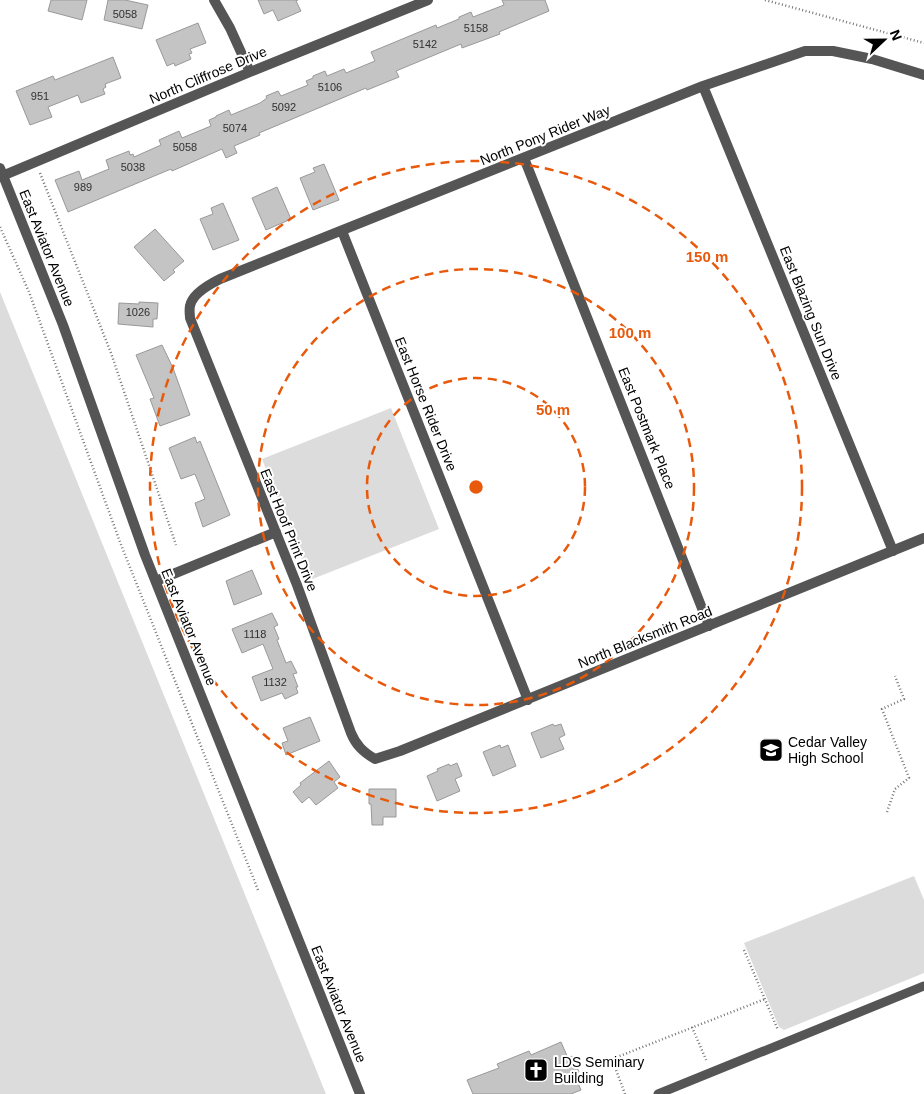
<svg xmlns="http://www.w3.org/2000/svg" width="924" height="1094" font-family="Arial,sans-serif">
	<style>
		.green { fill: #dcdcdc }
		.building { fill: #c4c4c4; stroke: #999 }
		.lines { fill: none; stroke-linecap: round; stroke-linejoin: round }
		.path { stroke: #777; stroke-width: 2.5; stroke-dasharray: 1 2.5; stroke-linecap: butt }
		.service { stroke: #555; stroke-width: 9 }
		.minor { stroke: #555; stroke-width: 10 }
		.tertiary { stroke: #555; stroke-width: 10 }
		.ring { fill: none; stroke: #e8590c; stroke-width: 2.5; stroke-dasharray: 9 6 }
		.labels { text-anchor: middle; stroke-width: 4; stroke-linejoin: round; paint-order: stroke }
		.number-label { font-size: 11px; fill: #313131 }
		.street-label { font-size: 14px; fill: #000; stroke: #fff }
		.poi-label { font-size: 14px; fill: #000; stroke: #fff; text-anchor: start }
		.centre { fill: #e8590c; stroke: #fff; stroke-width: 2.5 }
		.ring-label { font-size: 15px; text-anchor: middle; font-weight: bold; fill: #e8590c; stroke: #fff; stroke-width: 4; stroke-linejoin: round; paint-order: stroke }
	</style>
	<rect width="100%" height="100%" fill="#fff"/>
	<!-- green -->
	<path class="green" d="M0,292L326,1094H0Z
		M391,408L439,529L310,580L262,459Z
		M914,876L924,900V973L784,1030L779,1027L744,943Z"/>
	<!-- building -->
	<path class="building" d="M51,0H87L82,20L48,11Z
		M108,0H125L148,5L142,29L104,20Z
		M258,0H298L296,1L301,11L278,21L273,10L264,14Z
		M502,0H545L549,11L499,32L500,34L462,48L461,44L396,71L399,77L367,90L366,88L259,133L260,135L234,146L237,153L226,158L222,149L172,171L171,169L68,212L55,180L79,171L82,180L109,169L106,160L129,151L130,155L133,154L134,157L161,145L159,140L179,131L182,138L211,126L209,120L216,117V116L229,110L231,115L260,103L267,98L266,96L278,91L281,96L308,85L306,81L313,78V76L325,71L327,76L344,69L346,73L375,61L371,52L436,25L437,28L459,19V17L471,12L473,17L504,5Z
		M198,23L206,43L190,49L192,53L189,54L191,59L175,66L174,63L167,66L156,40Z
		M113,57L121,78L105,84L106,87L103,89L105,94L81,103L78,95L48,107L52,117L30,125L16,91L53,76L55,80Z
		M324,164L339,200L313,210L300,178L315,172L313,168Z
		M277,187L291,219L266,230L252,198Z
		M223,203L239,240L213,250L200,219L213,214L211,208Z
		M155,229L184,261L173,270L175,272L164,281L134,247Z
		M139,302L158,303L157,319H153V327L118,324L119,303L139,304Z
		M162,345L173,368L190,415L160,426L150,399L154,398L136,355Z
		M195,437L197,443L200,441L230,515L203,527L195,503L205,499L195,474L181,479L169,448Z
		M252,570L262,594L234,605L226,581Z
		M272,613L278,625L274,627L279,639L277,640L286,663L291,661L297,673L293,674L298,687H296L298,693L285,699L282,693L261,701L252,677L273,669L263,644L242,653L232,629Z
		M310,717L320,741L286,755L282,743L288,741L283,728Z
		M553,724L554,726L561,724L565,735L559,738L564,749L541,758L531,733Z
		M500,745L501,748L508,745L516,766L493,776L483,752Z
		M329,761L340,777L334,782L338,788L316,805L309,797L302,803L293,792L301,785L300,783Z
		M457,763L462,776L455,779L460,791L437,801L427,776L438,771L437,769L449,764L450,766Z
		M369,789H396V817H383V825H372L371,804H369Z
		M561,1042L568,1058L572,1056L579,1072L574,1074L581,1090L571,1094H473L467,1080L499,1068L497,1064L529,1051L531,1055Z"/>
	<g class="lines">
		<!-- path -->
		<path class="path" d="M765,0L924,43
			M40,173L111,353L176,545
			M0,227L29,292L120,542L258,890
			M887,812L895,789L909,778L882,709L904,699L895,676
			M744,950L778,1030
			M692,1027L707,1062
			M625,1094L612,1059L765,999"/>
		<!-- service -->
		<path class="service" d="M658,1094L924,986"/>
		<!-- minor -->
		<path class="minor" d="M214,0L230,28L250,72
			M924,75L872,59L833,51H805L703,86L220,279C210,284 192,294 190,306C189,310 190,315 190,318L297,585L351,733C356,745 363,752 375,759L400,751L924,538
			M703,86L893,551
			M524,158L709,626
			M0,177L250,72L428,0
			M342,231L528,700
			M156,581L276,532"/>
		<!-- tertiary -->
		<path class="tertiary" d="M0,168L63,325L145,555L360,1094"/>
	</g>
	<!-- distance rings -->
	<g class="ring">
		<circle cx="476" cy="487" r="109"/>
		<circle cx="476" cy="487" r="218"/>
		<circle cx="476" cy="487" r="326"/>
	</g>
	<!-- icons -->
	<defs>
		<g id="school-square" transform="scale(1.25)"><rect x="-9" y="-9" width="18" height="18" rx="4" fill="#000" stroke="#fff"/><path d="M0-5L7-2L0 1L-7-2ZM-4 1L0 2.5L4 1V4Q0 6-4 4Z" fill="#fff"/></g>
		<g id="church-square" transform="scale(1.25)"><rect x="-9" y="-9" width="18" height="18" rx="4" fill="#000" stroke="#fff"/><path d="M-1.2-6h2.4v3.5h3.3v2.4h-3.3V6h-2.4V-.1h-3.3v-2.4h3.3Z" fill="#fff"/></g>
	</defs>
	<g fill-rule="evenodd">
		<use href="#school-square" x="771" y="750"/>
		<use href="#church-square" x="536" y="1070"/>
	</g>
	<g class="labels">
		<!-- number labels -->
		<g class="number-label">
			<text x="125" y="18">5058</text>
			<text x="476" y="32">5158</text>
			<text x="425" y="48">5142</text>
			<text x="330" y="91">5106</text>
			<text x="40" y="100">951</text>
			<text x="284" y="111">5092</text>
			<text x="235" y="132">5074</text>
			<text x="185" y="151">5058</text>
			<text x="133" y="171">5038</text>
			<text x="83" y="191">989</text>
			<text x="138" y="316">1026</text>
			<text x="255" y="638">1118</text>
			<text x="275" y="686">1132</text>
		</g>
		<!-- street labels -->
		<g class="street-label">
			<text transform="translate(208 75) rotate(-23)" y="5">North Cliffrose Drive</text>
			<text transform="translate(545 135) rotate(-22)" y="5">North Pony Rider Way</text>
			<text transform="translate(47 248) rotate(68)" y="5">East Aviator Avenue</text>
			<text transform="translate(811 313) rotate(68)" y="5">East Blazing Sun Drive</text>
			<text transform="translate(426 404) rotate(68)" y="5">East Horse Rider Drive</text>
			<text transform="translate(647 428) rotate(68)" y="5">East Postmark Place</text>
			<text transform="translate(289 530) rotate(68)" y="5">East Hoof Print Drive</text>
			<text transform="translate(189 627) rotate(68)" y="5">East Aviator Avenue</text>
			<text transform="translate(645 637) rotate(-22)" y="5">North Blacksmith Road</text>
			<text transform="translate(339 1004) rotate(68)" y="5">East Aviator Avenue</text>
		</g>
		<!-- poi labels -->
		<g class="poi-label">
			<text x="788" y="747">Cedar Valley<tspan x="788" dy="16">High School</tspan></text>
			<text x="554" y="1067">LDS Seminary<tspan x="554" dy="16">Building</tspan></text>
		</g>
	</g>
	<circle cx="476" cy="487" r="8" class="centre"/>
	<g class="ring-label">
		<text x="707" y="262">150 m</text>
		<text x="630" y="338">100 m</text>
		<text x="553" y="415">50 m</text>
	</g>
	<!-- north arrow -->
	<g transform="translate(884 40) rotate(68)" stroke="#ffffff" stroke-width="4" paint-order="stroke">
	<path d="M0-4L9 19L0 12L-9 19Z" fill="#000000"/>
	<text y="-8" font-size="14" font-weight="bold" text-anchor="middle" fill="#000000">N</text>
	</g>
</svg>
